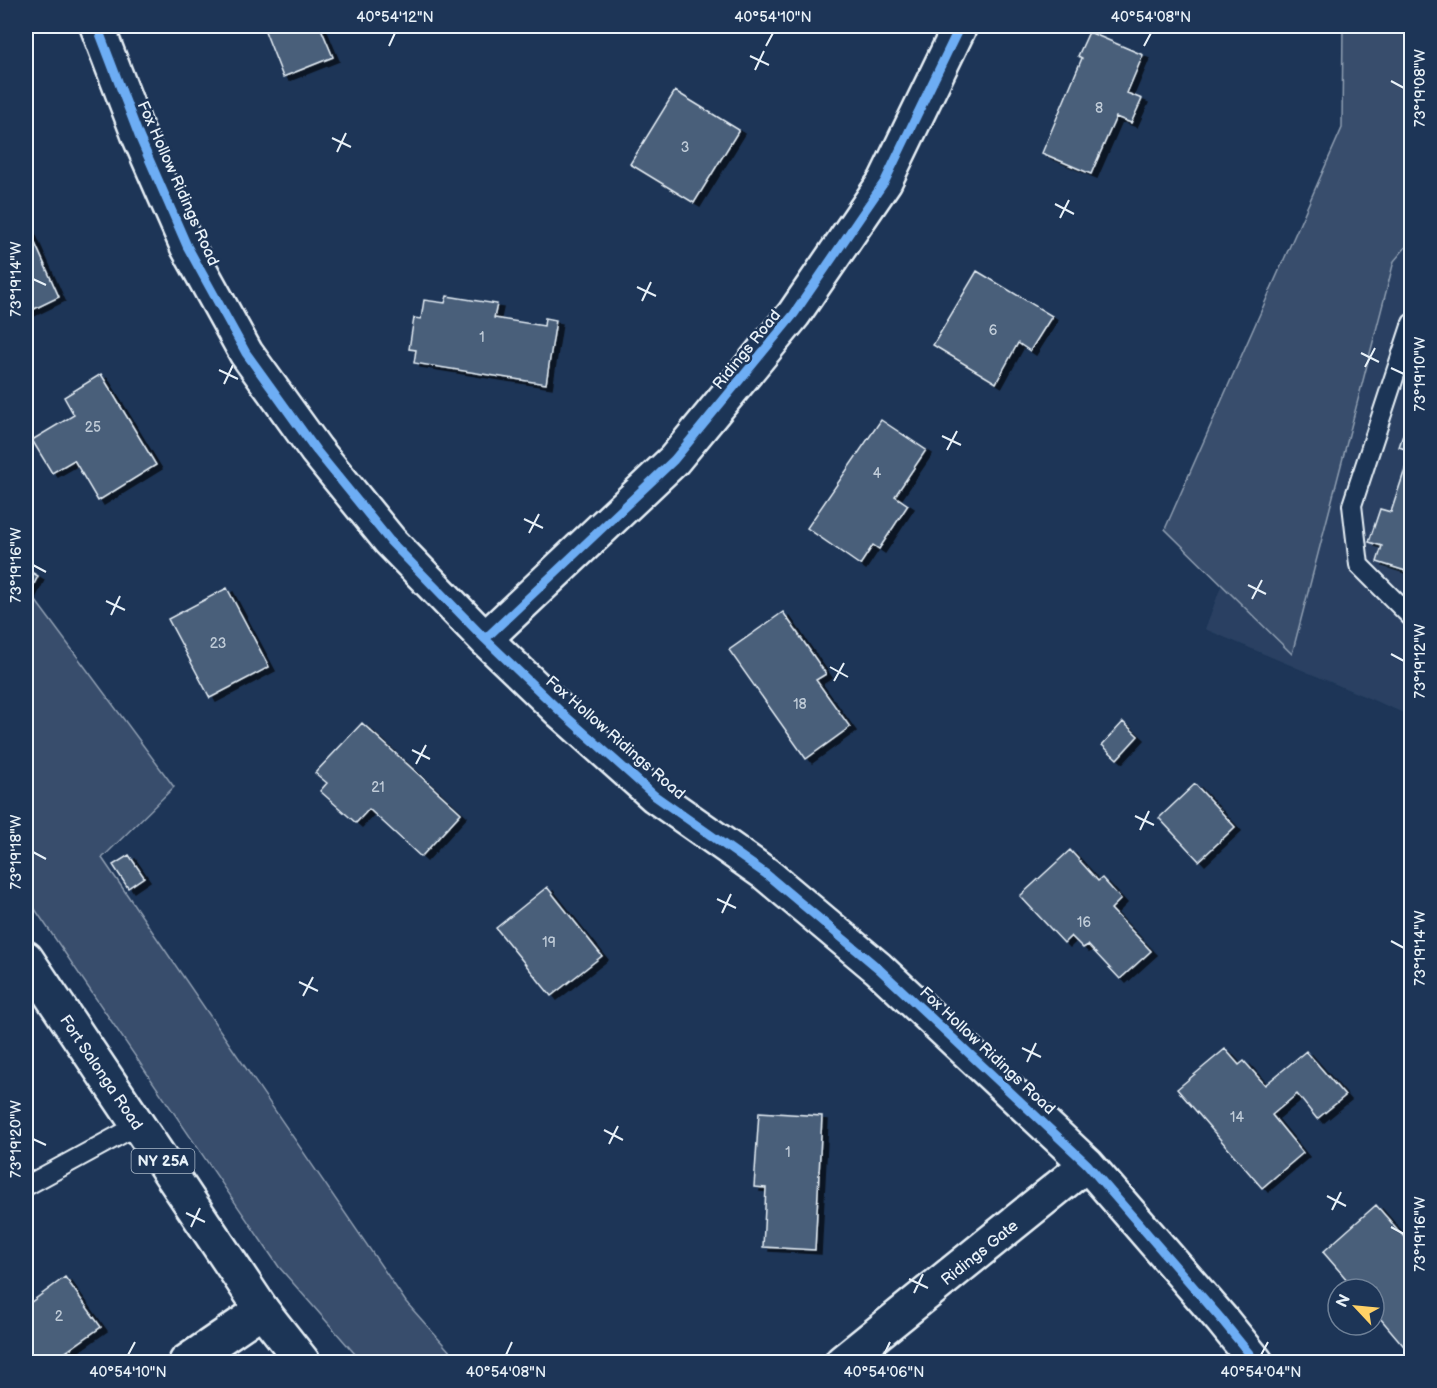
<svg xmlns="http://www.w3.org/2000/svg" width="1437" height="1388" font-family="'Balsamiq Sans',sans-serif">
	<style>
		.built { fill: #2a4162 }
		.green { fill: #374d6c; stroke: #909fb2; stroke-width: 1.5 }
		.building { fill: #495e7a; stroke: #e8f1f8; stroke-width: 1.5; filter: url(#shadow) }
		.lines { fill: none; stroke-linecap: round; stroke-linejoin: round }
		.service-casing { stroke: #e8f1f8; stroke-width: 22 }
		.minor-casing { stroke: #e8f1f8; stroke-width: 38 }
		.primary-casing { stroke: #e8f1f8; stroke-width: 38 }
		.service { stroke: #1d3557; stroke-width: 18 }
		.minor { stroke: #1d3557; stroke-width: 33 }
		.primary { stroke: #1d3557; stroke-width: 33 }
		.cycleway-casing { stroke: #1d3557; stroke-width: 13 }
		.cycleway { stroke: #6dadf4; stroke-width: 9 }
		.ticks { fill: none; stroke: #e8f1f8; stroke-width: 2 }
		.labels { text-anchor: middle; stroke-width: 5; stroke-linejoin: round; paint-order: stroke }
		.number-label { font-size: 14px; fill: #c0ccd8 }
		.shield { fill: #1d3557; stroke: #abb9c8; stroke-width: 1.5 }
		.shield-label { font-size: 15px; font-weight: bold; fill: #e8f1f8 }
		.street-label { font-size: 16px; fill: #e8f1f8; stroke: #1d3557 }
		.neatline { fill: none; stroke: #e8f1f8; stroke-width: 2 }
		.ticks-label { font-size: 15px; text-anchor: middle; fill: #e8f1f8 }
	</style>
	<defs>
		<filter id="shadow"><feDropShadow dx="6" dy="4" stdDeviation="0" flood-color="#0009"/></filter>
	</defs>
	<rect width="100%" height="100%" fill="#1d3557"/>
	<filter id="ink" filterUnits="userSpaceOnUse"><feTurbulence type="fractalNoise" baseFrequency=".0167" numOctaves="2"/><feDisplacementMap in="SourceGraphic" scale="12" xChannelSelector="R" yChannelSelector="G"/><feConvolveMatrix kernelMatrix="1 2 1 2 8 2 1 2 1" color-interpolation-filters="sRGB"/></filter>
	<g filter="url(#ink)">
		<!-- built -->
		<path class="built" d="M1411,81V716L1205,629Z"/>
		<!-- green -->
		<path class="green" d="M1343,26H1411V241L1394,261L1292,654L1165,529L1342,128Z
			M30,593L174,787L102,858L406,1302L459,1362H362L279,1267L26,896V595Z"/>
		<!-- building -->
		<path class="building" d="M263,26H320L333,57L283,77Z
			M1089,32L1143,55L1127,93L1142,99L1131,123L1116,117L1091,174L1042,153L1082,58L1078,56Z
			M675,91L739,130L694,203L630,164Z
			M26,223L59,297L26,313Z
			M977,271L1052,316L1030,351L1018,343L996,383L933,345Z
			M447,296L497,304L494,318L544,326L545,318L556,320L546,384L414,363L416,350L409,349L414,318L421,319L424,300L445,303Z
			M101,374L156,465L98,501L74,460L52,473L32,440L74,415L64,397Z
			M1409,417L1412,418V573L1377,562L1382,546L1369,542L1380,509L1391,512L1411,451L1399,447Z
			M881,420L926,450L895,496L908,505L879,549L873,545L860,565L807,528Z
			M26,569L38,576L26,600Z
			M227,588L269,667L210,698L168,619Z
			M783,612L826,674L816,680L850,727L806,759L729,650Z
			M1123,722L1138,736L1117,759L1102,745Z
			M362,723L461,813L421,857L369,809L356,823L320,791L327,783L315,773Z
			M1195,784L1235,827L1199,861L1159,818Z
			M1070,850L1098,881L1102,878L1121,899L1111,909L1151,951L1120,979L1088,945L1083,948L1071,936L1064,943L1020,896Z
			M129,855L144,877L128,888L113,865Z
			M547,887L602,956L551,996L496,928Z
			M1225,1049L1239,1065L1244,1061L1265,1085L1306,1051L1345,1096L1317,1119L1297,1094L1272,1115L1303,1153L1262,1188L1177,1089Z
			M759,1112L822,1116L815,1250L763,1247L766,1188L754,1187Z
			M1376,1205L1412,1246V1348L1408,1351L1374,1311V1289H1355L1323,1252Z
			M65,1277L101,1327L63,1354L66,1359L61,1362H26V1306Z"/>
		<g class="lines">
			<!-- service casing -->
			<g class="service-casing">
				<path id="service" d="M1412,323L1352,505L1359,565L1412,618
					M26,1186L138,1125"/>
			</g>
			<!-- minor casing -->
			<g class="minor-casing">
				<path id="minor" d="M97,26L139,136L187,246L246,353L316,450L390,541L485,639L561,712L655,796L766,874L878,968L1087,1164L1222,1320L1256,1362
					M485,639L674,460L794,314L885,181L960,26
					M186,1362L262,1310
					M842,1362L1087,1164"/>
			</g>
			<!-- primary casing -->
			<g class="primary-casing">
				<path id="primary" d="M26,958L262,1310L303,1362"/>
			</g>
			<!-- service -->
			<use href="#service" class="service"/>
			<!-- minor -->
			<use href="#minor" class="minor"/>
			<!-- primary -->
			<use href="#primary" class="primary"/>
			<!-- cycleway casing -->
			<g class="cycleway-casing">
				<path id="cycleway" d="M97,26L139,136L187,246L246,353L316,450L390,541L485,639L561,712L655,796L766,874L878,968L1087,1164L1222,1320L1256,1362
					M485,639L674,460L794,314L885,181L960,26"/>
			</g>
			<!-- cycleway -->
			<use href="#cycleway" class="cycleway"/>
		</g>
	</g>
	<!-- ticks -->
	<path class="ticks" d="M389,46L395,33M766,46L773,33M1144,46L1151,33M750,56L769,65M755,70L764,51M1391,81L1404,88M332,138L351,147M337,152L346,133M1055,204L1074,214M1060,218L1069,200M33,279L46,285M637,287L656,296M642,301L651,282M1361,353L1379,362M1365,367L1375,348M1391,368L1404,374M219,370L238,379M224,384L233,365M942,436L961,445M947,450L957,431M524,519L543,528M529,533L539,514M33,565L46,572M1248,585L1266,594M1252,599L1262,580M106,601L125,610M111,615L120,596M1391,654L1404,661M830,667L848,677M834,681L844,663M412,750L430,759M416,764L426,745M1135,816L1154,825M1140,830L1149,811M33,852L46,859M717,899L736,908M722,913L731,894M1391,941L1404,948M299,982L318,991M303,996L313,977M1022,1048L1041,1057M1027,1062L1036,1043M604,1130L623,1140M33,1139L46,1145M609,1144L618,1126M1327,1196L1346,1206M1332,1210L1341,1192M186,1213L205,1222M191,1227L200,1208M1391,1227L1404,1234M909,1279L928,1288M914,1293L923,1274M128,1355L135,1342M506,1355L512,1342M884,1355L890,1342M1261,1355L1268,1342"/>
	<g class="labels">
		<!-- number labels -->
		<g class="number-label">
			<text x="1099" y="113">8</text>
			<text x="685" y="152">3</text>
			<text x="993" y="335">6</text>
			<text x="482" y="342">1</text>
			<text x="93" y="432">25</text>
			<text x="877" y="478">4</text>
			<text x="218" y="648">23</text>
			<text x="800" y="709">18</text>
			<text x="378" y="792">21</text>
			<text x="1084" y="927">16</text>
			<text x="549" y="947">19</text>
			<text x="1237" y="1122">14</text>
			<text x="788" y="1157">1</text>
			<text x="59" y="1321">2</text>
		</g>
		<!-- shield labels -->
		<rect class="shield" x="131.5" y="1149" width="63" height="24" rx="4.5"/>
		<g class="shield-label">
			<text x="163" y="1166">NY 25A</text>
		</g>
		<!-- street labels -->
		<g class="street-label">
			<text transform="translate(179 183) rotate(66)" y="6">Fox Hollow Ridings Road</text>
			<text transform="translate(746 349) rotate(-51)" y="6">Ridings Road</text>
			<text transform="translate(616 737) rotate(41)" y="6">Fox Hollow Ridings Road</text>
			<text transform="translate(988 1050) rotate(43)" y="6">Fox Hollow Ridings Road</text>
			<text transform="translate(102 1072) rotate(56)" y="6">Fort Salonga Road</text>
			<text transform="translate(979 1252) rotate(-39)" y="6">Ridings Gate</text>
		</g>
	</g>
	<!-- margin -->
	<rect width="1437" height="1388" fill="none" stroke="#1d3557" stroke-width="66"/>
	<!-- north arrow -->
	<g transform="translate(1356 1307) rotate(296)"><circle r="28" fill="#1d3557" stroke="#6e8097" stroke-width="1.5"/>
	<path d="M0-4.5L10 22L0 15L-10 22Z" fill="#ffd166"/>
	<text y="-9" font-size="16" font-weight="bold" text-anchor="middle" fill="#e8f1f8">N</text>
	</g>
	<rect x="33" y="33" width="1371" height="1322" class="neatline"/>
	<g class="ticks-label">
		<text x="395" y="22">40°54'12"N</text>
		<text x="773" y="22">40°54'10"N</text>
		<text x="1151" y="22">40°54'08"N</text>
		<text transform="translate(1420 88) rotate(-90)" y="5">73°19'08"W</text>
		<text transform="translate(16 279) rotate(-90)" y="5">73°19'14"W</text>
		<text transform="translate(1420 374) rotate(-90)" y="5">73°19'10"W</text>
		<text transform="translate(16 565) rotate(-90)" y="5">73°19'16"W</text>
		<text transform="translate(1420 661) rotate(-90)" y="5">73°19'12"W</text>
		<text transform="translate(16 852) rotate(-90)" y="5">73°19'18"W</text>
		<text transform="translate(1420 948) rotate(-90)" y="5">73°19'14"W</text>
		<text transform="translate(16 1139) rotate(-90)" y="5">73°19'20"W</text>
		<text transform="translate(1420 1234) rotate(-90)" y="5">73°19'16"W</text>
		<text x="128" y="1377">40°54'10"N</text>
		<text x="506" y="1377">40°54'08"N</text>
		<text x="884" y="1377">40°54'06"N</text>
		<text x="1261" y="1377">40°54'04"N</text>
	</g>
</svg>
